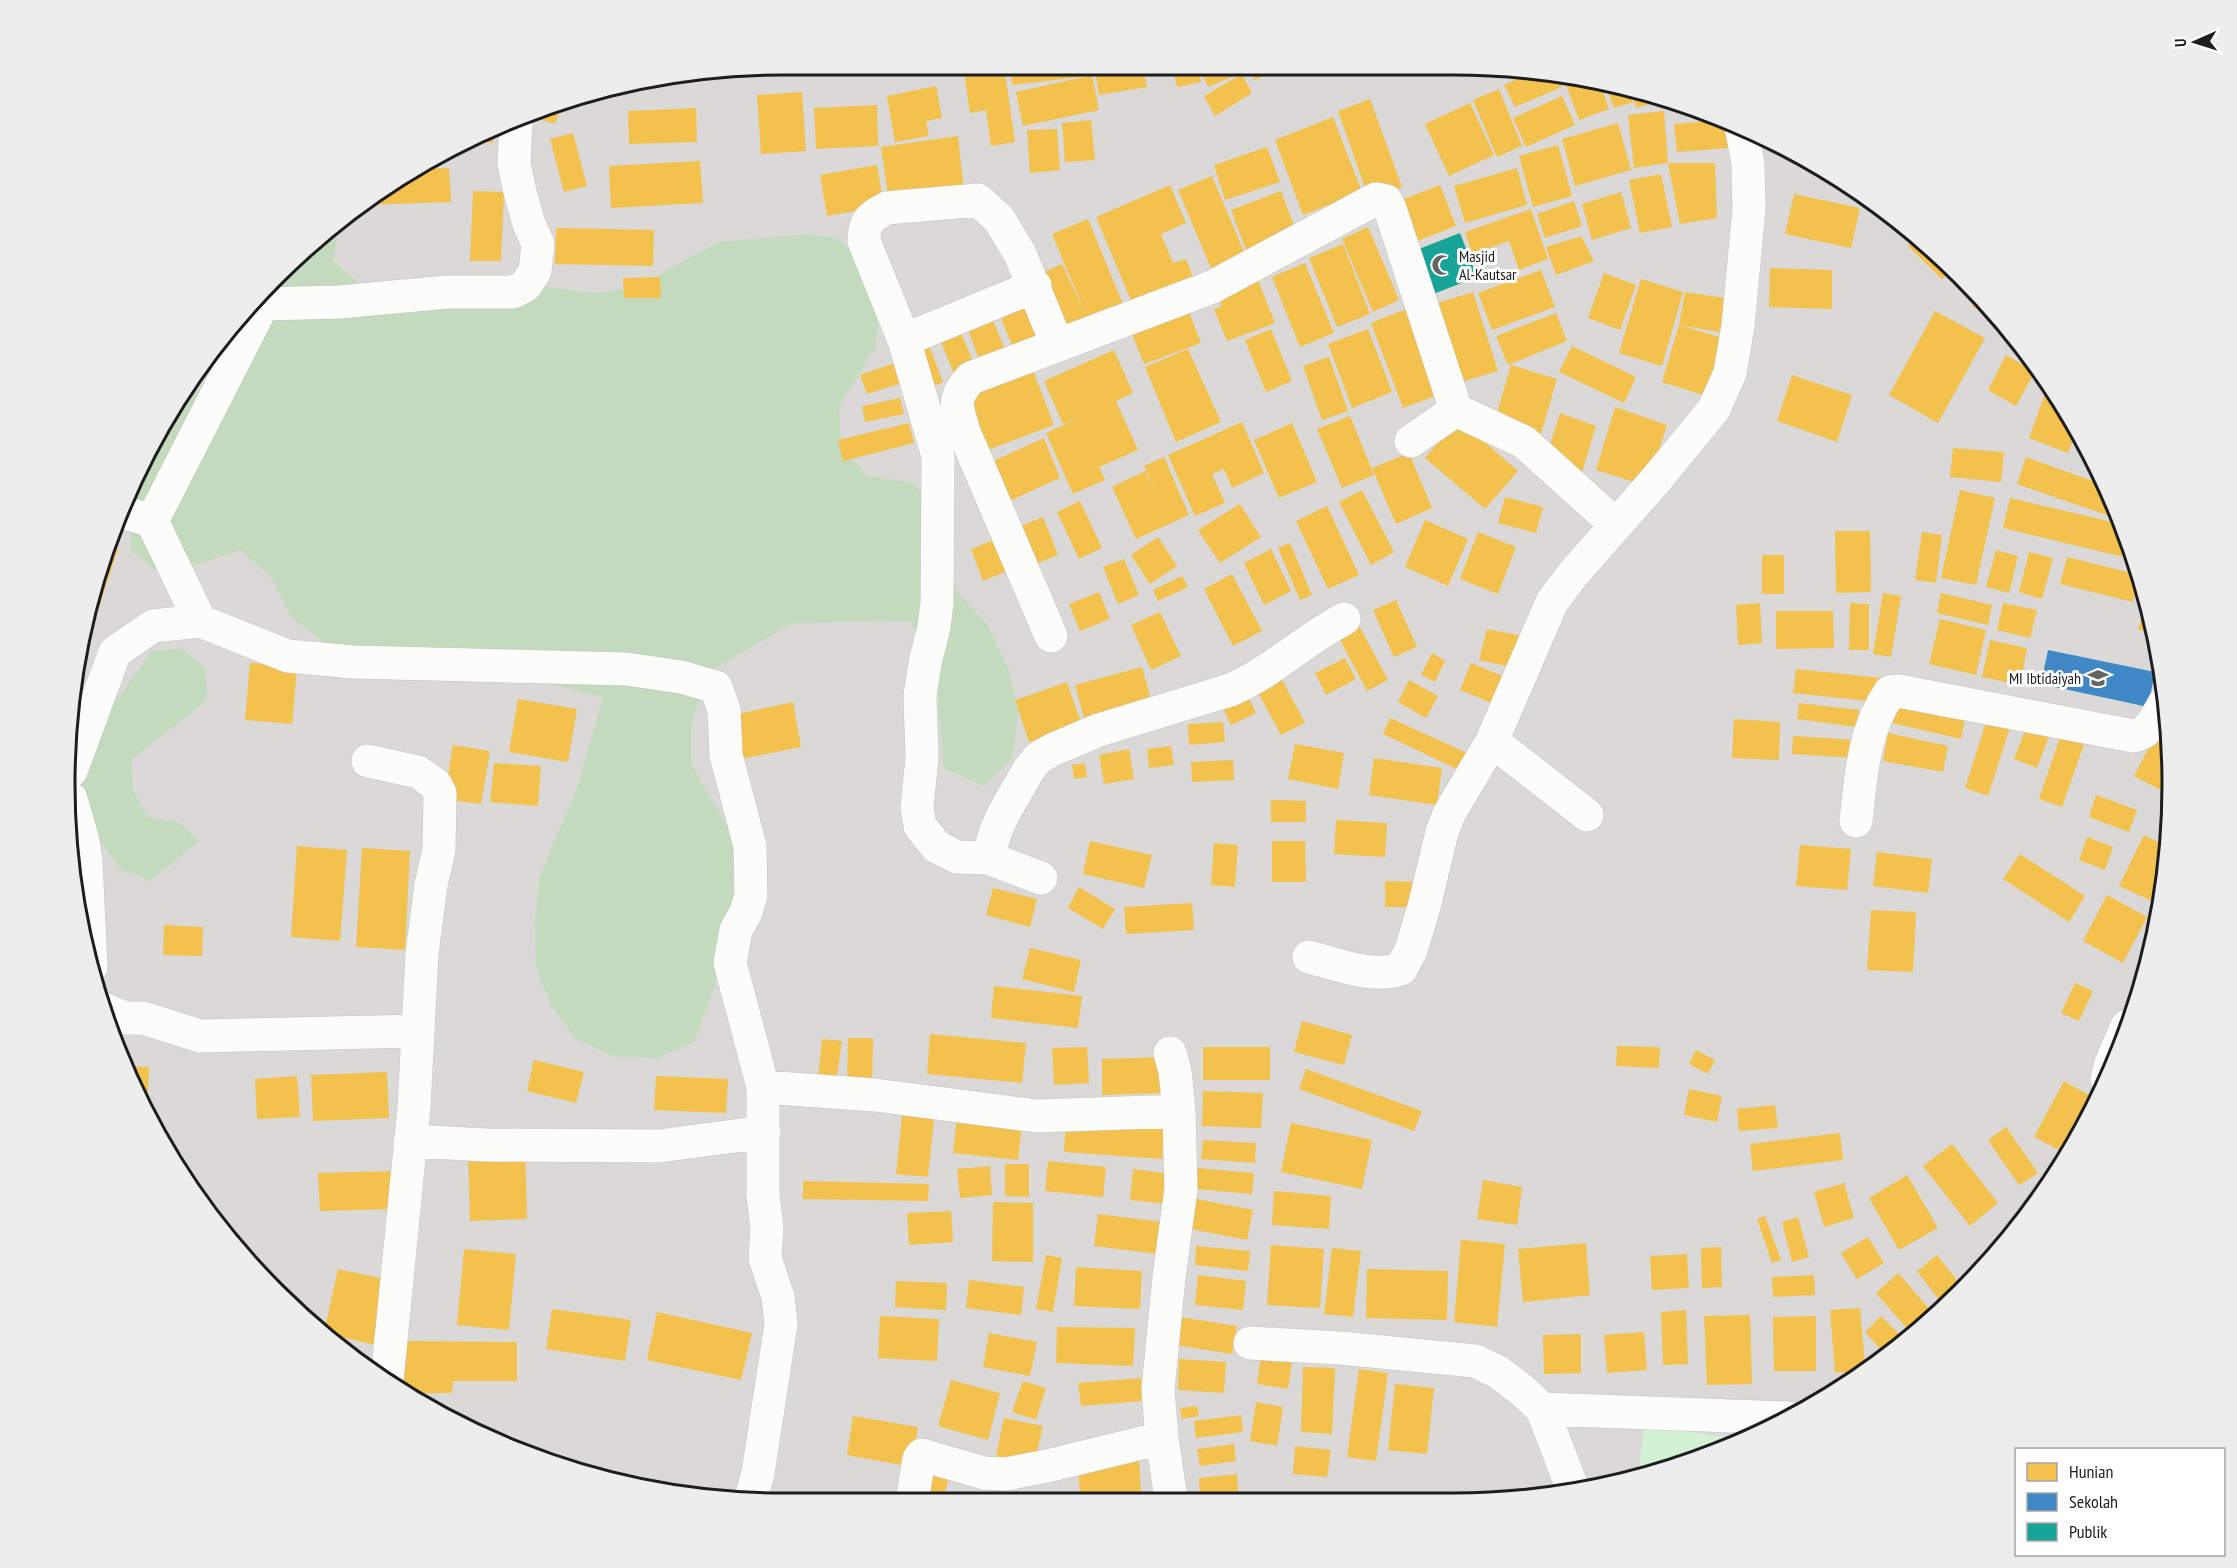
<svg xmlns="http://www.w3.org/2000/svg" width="2237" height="1568" font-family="'PT Sans Narrow',sans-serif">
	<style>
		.residential { fill: #dad9d7 }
		.forest { fill: #c4dabc }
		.park { fill: #d3f1d5 }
		.homes { fill: #f2c14e }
		.schools { fill: #3f88c5 }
		.public { fill: #17a398 }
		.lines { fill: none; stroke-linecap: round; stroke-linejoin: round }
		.minor-casing { stroke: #c4c4c2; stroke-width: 34 }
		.minor { stroke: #fcfcfb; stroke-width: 33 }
		.labels { text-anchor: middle; stroke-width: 6; stroke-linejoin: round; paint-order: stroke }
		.poi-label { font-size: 16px; fill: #1d1d1d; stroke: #fff; text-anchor: start }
		.rim { fill: none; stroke: #1d1d1d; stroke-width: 3 }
	</style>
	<rect width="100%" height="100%" fill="#ebeae6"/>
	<!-- residential -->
	<path class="residential" d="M784,65H1453L1594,78L1728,119L1812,161L1891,213L1994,309L2076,424L2134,552L2166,690L2171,831L2148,970L2098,1102L2024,1222L1928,1325L1771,1429L1640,1479L1547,1497L737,1502L598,1479L466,1429L346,1355L243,1259L139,1102L103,1015L71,878V690L119,508L161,424L243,310L385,186L466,139L597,89Z"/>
	<!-- forest -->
	<path class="forest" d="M339,226L333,261L371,294L502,281L595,293L637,287L719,242L808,234L839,239L869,269L880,314L876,346L839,407L841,446L868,476L913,483L939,517L940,556L958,593L988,625L1008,668L1018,712L1013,757L984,786L947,770L943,763L938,694L924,651L911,621L792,623L709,672L691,725V764L738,846L730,929L719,972L695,1041L659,1058L617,1057L577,1040L551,1006L536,966L535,920L540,875L577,789L603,697L442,658L364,655L325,643L292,618L272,578L241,550L162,576L131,550V506L140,467L161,424L170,411L201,387L226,346L222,338L243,310Z
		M182,649L206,668L207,700L131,760L133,790L148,817L178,822L199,841L150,881L120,869L71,799V701L119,697L152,651Z"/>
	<!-- park -->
	<path class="park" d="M1644,1425L1744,1440L1638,1479Z"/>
	<!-- homes -->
	<path class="homes" d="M963,65H1004L1015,142L991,146L986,110L970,113Z
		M1010,65H1090L1099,110L1023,126L1016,92L1089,76L1012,85Z
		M1094,65H1142L1147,87L1099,95Z
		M1172,65H1198L1201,82L1177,87Z
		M1204,65H1229L1234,76L1208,87L1199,66Z
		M1248,65H1291L1254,80Z
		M1532,72L1557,75L1562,87L1515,107L1504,85Z
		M1242,74L1252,93L1215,116L1204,96Z
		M1579,77L1599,80L1609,109L1579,120L1565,82Z
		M1604,82L1628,89L1633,102L1614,108Z
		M936,86L942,118L926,121L929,136L895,142L887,96Z
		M1499,89L1522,146L1497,157L1473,100Z
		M1631,90L1644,94L1664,100L1636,108Z
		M802,92L806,151L761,154L757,95Z
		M1562,96L1575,125L1526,147L1513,118Z
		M1370,99L1402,187L1369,199L1338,111Z
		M562,103L555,124L527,115Z
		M1470,103L1494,155L1449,176L1425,124Z
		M877,105L878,146L816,149L814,108Z
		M1684,106L1708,113L1685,116Z
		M696,108L697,142L629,144L628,111Z
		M1664,111L1668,163L1634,168L1628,115Z
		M1333,117L1362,192L1303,215L1275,140Z
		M1091,120L1095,160L1065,162L1062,123Z
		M1725,120L1728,148L1677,152L1674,124Z
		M1618,123L1631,170L1575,186L1562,139Z
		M495,128L493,143L464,140L466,139Z
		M1057,129L1060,170L1030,173L1027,130Z
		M573,133L587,186L564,192L550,139Z
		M958,136L964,192L889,203L881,147Z
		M1558,145L1572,196L1533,207L1519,156Z
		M1267,147L1280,182L1225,200L1214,165Z
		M700,161L703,203L611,208L609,166Z
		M1668,163H1715L1717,218L1680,224Z
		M877,165L884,206L827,216L820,175Z
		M449,168L451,202L365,205V203L385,186L413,169Z
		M1517,168L1527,205L1465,223L1454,186Z
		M1661,174L1672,227L1640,233L1629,180Z
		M1212,176L1250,266L1216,280L1178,190Z
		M1170,185L1186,223L1161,234L1173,263L1186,259L1198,290L1137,315L1096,217Z
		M1440,185L1456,226L1410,244L1394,203Z
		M473,191L504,192L501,261H470Z
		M1281,191L1299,239L1249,258L1231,210Z
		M1621,192L1631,228L1592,240L1582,204Z
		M1794,194L1860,208L1851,248L1785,234Z
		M1574,201L1582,226L1545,238L1537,214Z
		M1531,209L1548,259L1519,270L1509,241L1472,254L1465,232Z
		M1088,219L1125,309L1061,337L1033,277L1062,264L1086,315L1052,234Z
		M1368,227L1399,300L1373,312L1342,239Z
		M556,228L654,230L653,266L555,264Z
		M1581,236L1594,261L1556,275L1546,247Z
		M1916,237L1951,269L1942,279L1908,246Z
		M1343,244L1370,314L1337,327L1309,258Z
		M1305,263L1334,333L1300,347L1272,277Z
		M1770,268L1832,270V309L1769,307Z
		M1541,270L1555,307L1492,330L1478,293Z
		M1604,273L1636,285L1620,330L1588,318Z
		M660,277L661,298H624L623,278Z
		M1641,279L1683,292L1662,366L1619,353Z
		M1258,280L1275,323L1227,341L1214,309L1222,306L1218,296Z
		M1473,292L1498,371L1449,386L1425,307Z
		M1685,292L1730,299L1725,333L1679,325Z
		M1979,295L1994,309L2009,331L1972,306Z
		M1030,296L1050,343L1017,358L998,311Z
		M1186,304L1201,343L1144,364L1129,326Z
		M1414,306L1446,392L1403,408L1371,323Z
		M1935,311L1985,338L1938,423L1889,395Z
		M990,313L1008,357L982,367L965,322Z
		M1556,313L1567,341L1508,365L1496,336Z
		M1679,325L1730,340L1713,398L1662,382Z
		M959,328L975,366L954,374L939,337Z
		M1271,329L1292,381L1266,392L1245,340Z
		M1368,329L1392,392L1352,408L1328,344Z
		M929,345L943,382L923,391L908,354Z
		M1572,346L1636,377L1624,403L1559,372Z
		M1188,349L1221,422L1176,442L1145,367Z
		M1114,350L1133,393L1116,401L1138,450L1099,467L1105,480L1073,494L1046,433L1081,417L1063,424L1044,381Z
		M2006,355L2035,372L2016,406L1988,390Z
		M1329,357L1348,411L1322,420L1303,366Z
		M895,363L902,383L867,394L860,375Z
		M1511,365L1557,379L1540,437L1494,423Z
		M1032,368L1054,425L982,452L962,400Z
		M1792,375L1852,395L1837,442L1777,421Z
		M2047,388L2051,389L2078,428L2068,453L2029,438Z
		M900,398L904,414L865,422L862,406Z
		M1615,407L1667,425L1647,486L1596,470Z
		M1560,413L1596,426L1582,472L1546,458Z
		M1350,416L1374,475L1342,488L1317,429Z
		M1458,419L1518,471L1485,509L1425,458Z
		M1242,422L1264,473L1232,488L1224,469L1212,474L1225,503L1195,516L1168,455Z
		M909,423L914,443L843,461L838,440Z
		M1292,423L1317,482L1279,498L1254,440Z
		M1044,438L1060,478L1003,504L987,464Z
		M1953,448L2004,452L2001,482L1950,477Z
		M1409,453L1432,508L1396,524L1372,468Z
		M1164,457L1189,515L1136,539L1112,487L1145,471L1155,490L1144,466Z
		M2026,457L2104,485L2117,514L2115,518L2017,484Z
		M1362,490L1394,552L1371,565L1339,502Z
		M1960,490L1995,498L1976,585L1941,578Z
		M1505,497L1543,507L1536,533L1498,523Z
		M2010,498L2121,524L2136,560L2003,528Z
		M1080,501L1102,548L1079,559L1057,512Z
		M1240,504L1261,537L1220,563L1198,530Z
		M1327,506L1359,575L1328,589L1296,521Z
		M1043,517L1058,555L1028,567L1013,529Z
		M1425,520L1468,539L1448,586L1405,567Z
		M1835,531H1870L1871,592L1836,593Z
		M1478,532L1516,547L1498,594L1460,579Z
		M1922,532L1942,535L1936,583L1915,580Z
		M1158,537L1177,566L1150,584L1131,555Z
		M994,540L1007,571L983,581L971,549Z
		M1290,543L1312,595L1300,600L1278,548Z
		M109,546L118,549L95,619L90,618Z
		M1271,549L1291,591L1264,605L1244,563Z
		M1996,550L2018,556L2009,593L1986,587Z
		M2029,552L2053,558L2042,599L2019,592Z
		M1762,555H1784V594H1762Z
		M2067,557L2139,575L2133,602L2060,584Z
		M1124,559L1139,595L1118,604L1103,567Z
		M1232,574L1262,631L1233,646L1204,589Z
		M1182,576L1188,587L1158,601L1153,590Z
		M1099,592L1110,619L1080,631L1069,604Z
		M1883,593L1901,596L1891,657L1873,654Z
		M1941,593L1992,605L1988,625L1937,613Z
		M1396,600L1417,647L1394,657L1373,610Z
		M1760,603L1762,643L1738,645L1736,605Z
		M1850,603L1869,604V650H1849Z
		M2003,603L2037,610L2030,638L1997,630Z
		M2146,603L2153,634L2138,629Z
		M1776,611H1833L1834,648L1776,649Z
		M1160,612L1181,656L1151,670L1131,625Z
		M1355,618L1388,680L1367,691L1335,630Z
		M1940,619L1986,630L1976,675L1929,664Z
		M89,623L94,625L75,687L72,686Z
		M1487,629L1522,636L1515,668L1479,660Z
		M1990,640L2027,648L2020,685L1982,677Z
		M1432,653L1445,661L1435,682L1421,675Z
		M1345,658L1356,679L1326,695L1315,673Z
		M250,663L297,667L292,724L245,720Z
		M1471,663L1512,680L1502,707L1460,690Z
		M1142,667L1153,707L1086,725L1075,685Z
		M1796,669L1881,678L1878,702L1793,693Z
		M1280,676L1305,723L1281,735L1256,689Z
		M1409,680L1438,696L1426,718L1398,702Z
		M1067,682L1082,725L1029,742L1015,700Z
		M1245,690L1256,713L1231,725L1220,702Z
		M1898,695L1967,710L1961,739L1892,723Z
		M518,699L577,709L568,762L509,752Z
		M793,702L801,747L741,759L733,715Z
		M1799,703L1859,710L1856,727L1797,719Z
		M1990,710L2014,715L1988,796L1965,788Z
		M1390,718L1467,753L1459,770L1383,734Z
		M1734,719L1780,722L1779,760L1732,758Z
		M2029,720L2052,729L2037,768L2014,759Z
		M1223,722L1225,742L1189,745L1188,724Z
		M2160,726L2168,729L2170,795L2134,776Z
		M2063,728L2087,736L2062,807L2039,799Z
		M1888,733L1948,746L1943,772L1883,761Z
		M1793,736L1856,740L1855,758L1792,754Z
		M1295,744L1344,753L1338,789L1288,779Z
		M453,745L490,751L481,804L444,799Z
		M1171,746L1174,765L1149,768L1147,749Z
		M1129,749L1134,779L1104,784L1099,755Z
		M1374,758L1442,768L1437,805L1369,795Z
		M1233,760L1234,780L1192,782L1191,762Z
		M494,763L541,766L538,806L490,802Z
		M1085,763L1087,777L1074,779L1072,765Z
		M2096,795L2137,810L2129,832L2089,817Z
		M1271,800L1306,801V822H1271Z
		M1336,820L1387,823L1385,857L1334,854Z
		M2144,835L2168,847L2158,904L2119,886Z
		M2087,837L2113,847L2105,870L2079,860Z
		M1090,841L1152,855L1144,888L1083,874Z
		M1272,841H1305L1306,882H1272Z
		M1214,843L1238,845L1235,887L1211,885Z
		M1800,845L1851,849L1847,890L1796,886Z
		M297,846L347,850L340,941L291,937Z
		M362,848L410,851L405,950L356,947Z
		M1877,852L1932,859L1928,893L1873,886Z
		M2020,854L2085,896L2069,922L2003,879Z
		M1385,881L1419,882V907H1385Z
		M1079,887L1115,909L1103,929L1068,908Z
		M993,888L1037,899L1030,927L986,915Z
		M2107,895L2147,917L2123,963L2083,941Z
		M1192,903L1194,930L1126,934L1124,907Z
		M1871,910L1916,912L1913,972L1867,970Z
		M164,925L203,927L202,956L163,955Z
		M1030,948L1081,960L1074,992L1022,979Z
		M2075,983L2093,991L2079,1021L2061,1013Z
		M994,986L1082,996L1078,1028L991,1018Z
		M1302,1021L1352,1035L1344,1065L1294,1052Z
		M930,1034L1026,1043L1022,1083L927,1074Z
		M848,1038H873L872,1087H847Z
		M822,1039L842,1041L835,1090L817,1087Z
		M1617,1046L1660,1047L1659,1068L1616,1066Z
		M1087,1047L1089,1083L1054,1085L1052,1048Z
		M1203,1047H1270V1080H1203Z
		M1696,1050L1715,1060L1708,1074L1689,1064Z
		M1163,1057L1164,1093L1102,1095V1059Z
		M534,1060L584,1072L576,1103L527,1091Z
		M124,1066L149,1067L147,1114L139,1102Z
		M1306,1069L1422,1111L1414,1131L1299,1089Z
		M387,1072L389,1118L313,1121L311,1075Z
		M297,1076L300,1117L257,1119L255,1079Z
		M656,1076L728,1079L726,1113L654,1110Z
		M2064,1081L2094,1098L2065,1153L2034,1137Z
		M1689,1089L1722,1096L1717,1122L1684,1115Z
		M1203,1091L1263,1093L1261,1128L1202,1126Z
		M1775,1105L1778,1128L1739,1131L1737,1109Z
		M903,1107L935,1110L928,1177L896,1174Z
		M957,1117L1022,1125L1018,1160L953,1153Z
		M1066,1119L1164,1124L1162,1159L1064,1152Z
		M1291,1123L1372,1140L1362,1189L1281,1172Z
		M2006,1127L2038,1173L2019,1185L1988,1140Z
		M1840,1133L1843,1160L1753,1171L1750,1144Z
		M1203,1140L1256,1143L1255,1163L1201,1159Z
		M1952,1144L1998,1203L1970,1226L1923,1166Z
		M525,1149L527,1219L470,1221L468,1151Z
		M1048,1161L1106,1167L1103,1197L1045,1191Z
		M1005,1164H1029V1197L1005,1196Z
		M990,1166L992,1195L960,1198L957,1169Z
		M1197,1168L1254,1173L1252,1194L1196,1189Z
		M1133,1169L1172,1174L1168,1204L1130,1200Z
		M392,1171L394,1209L320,1211L318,1173Z
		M1907,1175L1938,1228L1899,1250L1869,1198Z
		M1483,1180L1522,1187L1517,1225L1477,1219Z
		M803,1181L929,1184L928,1201L803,1199Z
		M1844,1183L1854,1218L1824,1227L1814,1192Z
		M1274,1191L1331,1196L1329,1229L1272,1225Z
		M1192,1198L1253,1210L1247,1240L1186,1228Z
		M993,1202L1033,1203V1262L992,1261Z
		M951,1211L953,1242L909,1245L907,1213Z
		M1098,1214L1162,1222L1158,1254L1094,1246Z
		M1765,1216L1781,1260L1772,1263L1757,1219Z
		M1798,1217L1809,1257L1792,1262L1782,1222Z
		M1868,1237L1884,1263L1857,1279L1841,1253Z
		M1461,1240L1505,1244L1497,1327L1454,1322Z
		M1586,1243L1590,1295L1523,1302L1518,1249Z
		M1271,1245L1324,1249L1320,1308L1267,1305Z
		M1196,1246L1250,1251L1248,1271L1195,1265Z
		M1721,1247L1722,1287L1702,1288L1701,1248Z
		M1332,1248L1361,1251L1353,1317L1324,1314Z
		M464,1249L516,1254L509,1330L457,1325Z
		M1687,1254L1689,1288L1652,1290L1650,1256Z
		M1046,1255L1062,1258L1053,1312L1036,1309Z
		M1937,1255L1960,1284L1940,1301L1917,1271Z
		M1076,1267L1142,1271L1140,1309L1074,1306Z
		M338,1269L389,1280L375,1345L324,1333Z
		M1367,1269L1448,1271L1447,1320L1366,1318Z
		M1898,1273L1932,1312L1909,1331L1876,1293Z
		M1198,1275L1246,1281L1243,1310L1195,1305Z
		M1814,1275L1815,1295L1773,1297L1772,1277Z
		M969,1280L1024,1287L1021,1315L966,1308Z
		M896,1281L947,1283L946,1310L895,1307Z
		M1860,1308L1865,1366L1858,1371L1835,1373L1830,1310Z
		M552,1309L631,1320L625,1361L546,1349Z
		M1686,1310L1688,1364L1663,1365L1661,1312Z
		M657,1312L752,1333L741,1380L647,1360Z
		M1750,1315L1752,1384L1707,1385L1704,1316Z
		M880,1316L939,1319L937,1361L878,1358Z
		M1816,1316V1371H1774L1773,1317Z
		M1881,1316L1901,1336L1883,1352L1865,1332Z
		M1180,1317L1237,1326L1232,1354L1175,1345Z
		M1057,1327L1135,1328L1133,1366L1056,1363Z
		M1644,1332L1647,1370L1607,1373L1604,1335Z
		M989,1333L1037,1342L1030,1376L983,1367Z
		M1581,1334V1373L1544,1374L1543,1335Z
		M404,1341L517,1342V1381H453L452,1393H407L404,1391Z
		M1261,1356L1292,1361L1288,1389L1257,1384Z
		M1179,1359L1226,1362L1224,1393L1178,1390Z
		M1303,1367L1335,1368L1332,1434L1301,1432Z
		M1359,1369L1388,1373L1376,1461L1347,1457Z
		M1141,1378L1143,1401L1081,1406L1078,1383Z
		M951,1380L1000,1393L988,1440L938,1426Z
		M1023,1381L1046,1388L1036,1420L1012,1412Z
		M1395,1384L1434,1388L1427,1454L1388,1450Z
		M1256,1402L1283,1407L1277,1446L1250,1441Z
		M1197,1406L1199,1416L1182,1419L1180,1408Z
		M1241,1415L1243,1432L1196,1438L1194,1421Z
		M853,1416L918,1427L912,1467L847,1455Z
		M1004,1418L1043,1426L1034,1465L996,1456Z
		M1234,1444L1236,1461L1200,1466L1197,1449Z
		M1295,1446L1331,1450L1327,1477L1293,1474Z
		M1139,1458L1141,1492L1080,1497L1078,1461Z
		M930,1465L951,1472L942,1501H919Z
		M1237,1474L1239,1499H1200L1199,1478Z
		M1164,1492L1165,1500H1119V1497Z"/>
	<!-- schools -->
	<path class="schools" d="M2048,650L2155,672L2148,707L2041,684Z"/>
	<!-- public -->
	<path class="public" d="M1460,233L1477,277L1423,298L1406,254Z"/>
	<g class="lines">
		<!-- minor casing -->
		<g class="minor-casing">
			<path id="minor" d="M904,340L1035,286
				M1411,441L1456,410
				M119,511L152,521
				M200,621L152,521L263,304L340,302L447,292H513L525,286L535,271L538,244L529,224L520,192L514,164L516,120
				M1051,636L964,432C957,407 951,399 971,378L1212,287L1376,199L1386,201L1390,209L1456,410L1524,442L1616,525
				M1492,741L1552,602L1573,574L1655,481L1714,409L1730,373L1738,326L1749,209L1748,163L1741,126
				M368,761L418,772L435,784L440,793L439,850L431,885L422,954L414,1108L387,1380
				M71,771L115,652L153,626L200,621L288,656L354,662L626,669L681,677L716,687L724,710L726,755L750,846L751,896L746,912L736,930L730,963L763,1087V1195L767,1228L765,1258L778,1297L781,1324L758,1473L750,1502
				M71,799L83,841L86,861L91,967
				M1856,821C1861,776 1863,731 1890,692L1899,691L2133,736C2150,735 2158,713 2167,699
				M988,858L996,830L1005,811L1028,771L1038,758L1052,750L1099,730L1230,690C1272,672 1304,640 1344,619
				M1041,878L988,858L957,857L937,847L920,826L917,807L922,759L920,696L925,663L934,627L937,603L938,456L904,340L864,241C864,222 869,217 887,208L978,200L999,219L1020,254L1057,344
				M1309,957C1337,964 1372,979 1401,969L1411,950L1424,907L1442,832L1449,814L1492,741L1587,815
				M101,1008L125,1018H143L200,1036L417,1031
				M1170,1053L1175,1071L1179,1111L1181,1189L1169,1277L1158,1390L1162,1438L1171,1499
				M2107,1079L2111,1063L2127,1026
				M763,1087L875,1095L1037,1116L1179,1111
				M410,1141L487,1145L659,1146L764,1132
				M1250,1343L1340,1348L1475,1361L1498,1372L1523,1391L1542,1409L1574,1492
				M1542,1409L1788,1418
				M912,1501L919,1459L922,1455L984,1473L1006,1474L1047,1466L1162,1438"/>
		</g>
		<!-- minor -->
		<use href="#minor" class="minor"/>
	</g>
	<!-- icons -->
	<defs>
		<g id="mosque-bare" transform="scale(1.62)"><path d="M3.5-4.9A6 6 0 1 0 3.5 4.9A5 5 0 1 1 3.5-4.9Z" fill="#656563" stroke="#fff" stroke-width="2.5" paint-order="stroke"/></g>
		<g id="school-bare" transform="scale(1.62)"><path d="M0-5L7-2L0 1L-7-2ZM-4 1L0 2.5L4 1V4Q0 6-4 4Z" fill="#656563" stroke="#fff" stroke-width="2.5" paint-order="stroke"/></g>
	</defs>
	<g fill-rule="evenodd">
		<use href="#mosque-bare" x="1442" y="265"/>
		<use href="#school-bare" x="2098" y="678"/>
	</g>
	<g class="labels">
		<!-- poi labels -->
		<g class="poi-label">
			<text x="1459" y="262">Masjid<tspan x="1459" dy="18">Al-Kautsar</tspan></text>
			<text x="2081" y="684" text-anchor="end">MI Ibtidaiyah</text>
		</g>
	</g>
	<!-- crop -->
	<path d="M0 0H2237V1568H0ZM784 75H1453A709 709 0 0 1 2162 784V784A709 709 0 0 1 1453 1493H784A709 709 0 0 1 75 784V784A709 709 0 0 1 784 75Z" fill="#ededed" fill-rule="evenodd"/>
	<path class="rim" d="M784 75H1453A709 709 0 0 1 2162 784V784A709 709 0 0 1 1453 1493H784A709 709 0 0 1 75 784V784A709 709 0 0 1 784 75Z"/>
	<!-- legend -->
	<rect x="2015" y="1448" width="210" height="108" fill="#ffffff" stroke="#a5a5a5" stroke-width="1.5"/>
	<rect x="2027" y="1463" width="30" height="18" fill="#f2c14e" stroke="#a5a5a5" stroke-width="1.5"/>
	<text x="2069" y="1478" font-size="18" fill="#1d1d1d">Hunian</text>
	<rect x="2027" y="1493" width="30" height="18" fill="#3f88c5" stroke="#a5a5a5" stroke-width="1.5"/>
	<text x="2069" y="1508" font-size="18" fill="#1d1d1d">Sekolah</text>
	<rect x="2027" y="1523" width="30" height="18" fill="#17a398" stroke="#a5a5a5" stroke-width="1.5"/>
	<text x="2069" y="1538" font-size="18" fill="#1d1d1d">Publik</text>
	<!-- north arrow -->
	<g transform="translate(2195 42) rotate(267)" stroke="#ffffff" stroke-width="4.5" paint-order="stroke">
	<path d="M0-4.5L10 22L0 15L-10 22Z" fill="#1d1d1d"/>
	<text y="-9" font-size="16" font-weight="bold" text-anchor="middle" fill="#1d1d1d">U</text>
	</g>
</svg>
